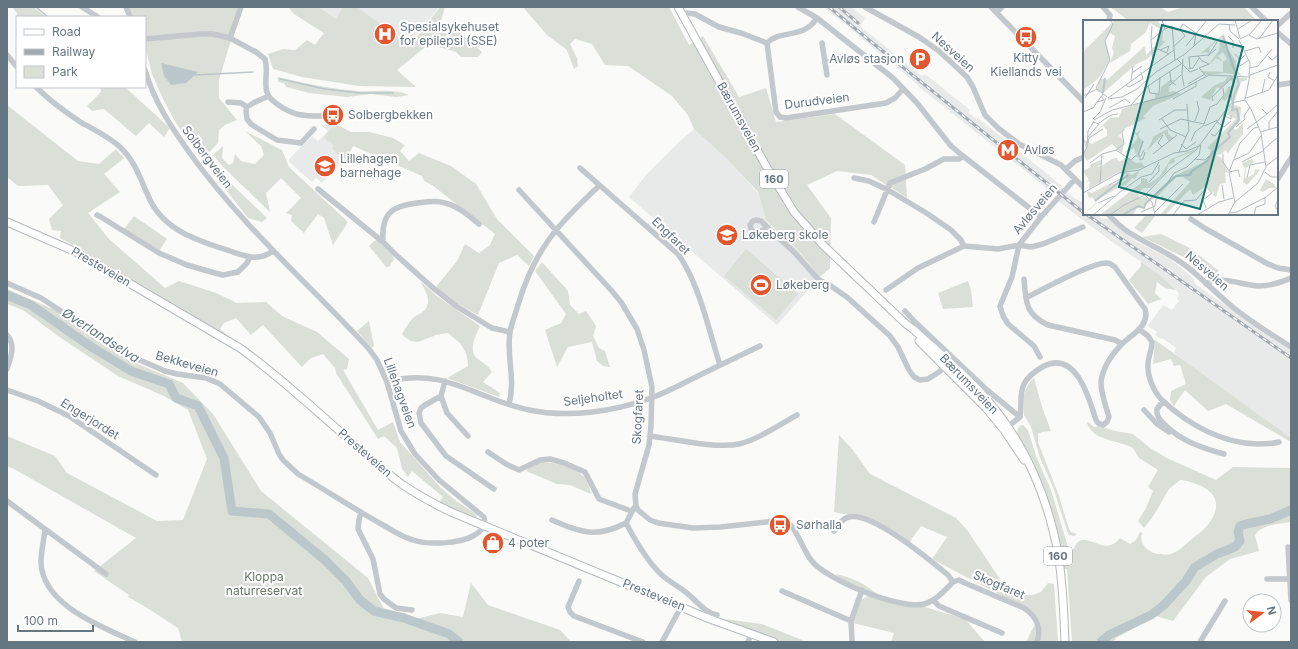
<svg xmlns="http://www.w3.org/2000/svg" width="1298" height="649" font-family="Inter,sans-serif">
	<style>
		.built { fill: #e8e9e9 }
		.green { fill: #dadfd7 }
		.water { fill: #bbc7cb }
		.lines { fill: none; stroke-linecap: round; stroke-linejoin: round }
		.stream { stroke: #bbc7cb; stroke-width: 1.5 }
		.river { stroke: #bbc7cb; stroke-width: 9 }
		.major-casing { stroke: #b5babe; stroke-width: 9 }
		.minor { stroke: #c3c8cc; stroke-width: 5.5 }
		.major { stroke: #fff; stroke-width: 7 }
		.rail-casing { stroke: #a2aab0; stroke-width: 3 }
		.rail { stroke: #fff; stroke-width: 1.5; stroke-dasharray: 4.5; stroke-linecap: butt }
		.labels { text-anchor: middle; stroke-width: 4; stroke-linejoin: round; paint-order: stroke }
		.shield { fill: #fff; stroke: #939fa8; stroke-width: 1 }
		.shield-label { font-size: 11px; font-weight: bold; fill: #657683 }
		.poi-label { font-size: 12px; fill: #657683; stroke: #fff; text-anchor: start }
		.street-label { font-size: 12px; fill: #657683; stroke: #fff }
		.park-label { font-size: 12px; fill: #687a64; stroke: #fff }
		.water-label { font-size: 13px; font-style: italic; fill: #60757c; stroke: #fff }
		.inset-river { fill: none; stroke: #bbc7cb; stroke-width: 2 }
		.inset-road { fill: none; stroke: #b5bdc2; stroke-width: 1 }
		.view { fill: #0f766e; fill-opacity: 0.15; stroke: #0f766e; stroke-width: 2 }
		.inset-edge { fill: none; stroke: #657683; stroke-width: 2 }
	</style>
	<rect width="100%" height="100%" fill="#fafaf8"/>
	<!-- built -->
	<path class="built" d="M310,7H439L396,61Z
		M824,7H851L865,18L860,26L922,76L925,74L970,110L968,113L977,119L978,118L1062,186L1061,187L1074,198L1084,203V214H1098L1101,218L1109,219L1134,240L1172,260L1194,279L1195,284L1291,350V438L1174,353L1176,348L1162,338L1161,339L1155,335L1157,332L1148,326L1163,305L1172,310L1173,308L1175,309L1174,307L1179,301L1177,299L1179,294L1176,290L1161,276L1100,233L1058,201L1061,197L1056,193L1054,195L1039,182L919,87L917,85V84Z
		M333,122L350,132H361L346,159L341,165L340,164L322,183L316,178L312,182L289,162V159L312,136L318,141L328,131L322,126Z
		M694,129L727,159L758,193L766,220L797,249L820,277L777,325L629,197L646,175L679,142Z"/>
	<!-- green -->
	<path class="green" d="M12,7H34L46,17H17V13Z
		M126,7H241L219,80V98L237,120L225,125L219,130L218,143L202,160L176,123L163,99L152,74L145,46V17H131Z
		M288,7H318L336,19L343,7H357L410,46L440,7H445L439,28L458,31L482,52L478,57H461L456,52L429,44L397,70L416,87L359,86L302,77L273,69L268,54L283,49L295,50L307,40L315,45L324,33L294,14Z
		M523,7H669L689,45L703,36L739,97L766,88L776,122L835,114L905,165L907,198L871,175L837,171L807,185L831,218L830,268L820,277L797,249L766,220L758,192L727,159L694,129L688,115L672,96L628,66L605,65L592,44L575,39L570,44L577,58L578,66L574,69L567,50L547,35Z
		M1110,7H1160L1168,12L1184,7H1244L1256,20L1252,21H1129Z
		M278,77C304,83 331,89 358,91C375,92 393,88 409,95L396,97L371,94L347,97L309,93L286,87L284,83L278,82Z
		M100,87H125L170,128L164,137L149,123L136,136L104,109L92,111L87,106L101,92Z
		M7,105L78,161L99,164L116,149L124,158L104,174L120,192L88,213L109,239L165,288L179,281L216,293L237,303L266,302L282,316L317,332L349,359L347,369L343,370L378,430L393,422L400,442L441,488L456,501L476,514L477,517L474,519L439,503L443,497L412,471L408,477L402,469L397,448L384,436L378,439L336,373L335,368L323,354L311,358L302,367L263,325L251,335L236,318L224,323L220,329L233,340L206,325L86,252L60,238L61,231L52,230L49,219L63,205L48,185L18,186L7,177Z
		M335,124L351,132H369L393,138L405,145L400,151L409,161L419,153L451,166L476,184L497,219L534,256L529,266L517,255L499,263L478,315L458,304L436,287L457,261L465,244L479,253L490,245L495,234L432,185L424,181L422,176L353,146L346,159L338,155L332,148L334,146L331,142L327,141L324,137Z
		M245,131L282,150L289,167L348,222L333,245L324,218L318,214L304,233L291,221L292,215L286,213L301,198L281,178L266,193L270,212L223,167L213,155L223,146L222,158L229,165L233,163L235,154L241,161L255,164L264,155L261,146Z
		M220,173L267,218L262,222L248,218L216,177Z
		M1147,214H1159L1155,216L1142,233L1134,228Z
		M134,216L167,239L159,251L124,229Z
		M1161,234L1190,248L1219,271L1208,278L1194,262L1142,237Z
		M377,240L393,256L394,259L389,267H386L369,246L374,241Z
		M746,249L798,294L776,320L724,276Z
		M542,262L568,291L570,305L579,314L586,311L596,326L593,336L599,348L605,351L610,367L603,366L597,361L592,342L568,347L557,367L545,330L561,323L566,314L535,271Z
		M1141,262L1161,276L1176,290L1165,288L1157,282L1155,293L1161,299L1148,304L1129,280L1141,266Z
		M420,281L438,297L480,326C476,335 467,351 478,359C485,365 486,363 492,372L483,382L500,393L499,397L447,378L468,366C468,350 461,343 448,333C444,334 440,334 436,335C421,340 415,348 402,334C405,329 409,322 413,318C416,315 421,314 424,311C433,301 425,290 420,281Z
		M968,281L971,290L973,307L943,309L938,293Z
		M7,289L55,310L128,360L183,383L213,414L261,491L368,578L384,609L412,620L440,613L463,617L471,583L488,605L560,630L571,642H182L178,628L149,609L128,597L129,595L94,571L136,538L14,469L7,466V436L55,456L67,473L157,521L183,520L207,459L188,410L164,396L118,376L58,336L23,310L7,304Z
		M369,321L374,346L372,348L357,331Z
		M1155,340L1203,374L1291,438V442L1226,404L1208,411L1185,390L1174,406L1170,400L1171,391L1186,384L1180,365L1174,366L1171,359L1153,364Z
		M1034,378L1042,407L1051,431L1042,432L1038,434V442L1059,496L1069,529L1071,532L1077,534L1074,536L1069,535L1067,531L1053,487L1040,458L1031,427L1024,415V395L1026,389L1030,382Z
		M1088,422L1094,427L1099,426L1115,431L1133,434L1150,448L1167,458L1216,480L1233,467L1291,468V522C1279,524 1262,524 1255,535L1259,551L1230,559L1206,577L1173,621L1156,616L1116,638L1113,642H1072L1067,569H1063L1058,536L1047,499L1038,477L1017,435L1018,428L1021,425H1023L1028,430L1036,456L1051,490L1068,547L1069,552L1071,553C1073,550 1075,545 1078,542C1089,533 1105,557 1120,538L1130,544L1136,540L1140,532L1142,533C1140,539 1142,544 1147,549C1151,552 1155,554 1161,554C1175,557 1182,547 1192,539C1196,535 1202,532 1206,527C1218,513 1222,497 1203,487C1197,484 1187,480 1180,480L1169,489L1154,515L1144,528L1138,521L1146,508L1153,491L1148,487L1158,470L1139,458L1133,448C1118,440 1093,441 1087,423Z
		M839,435L852,449L870,474L956,518L967,530L1004,585L1021,595H1033L1041,592L1048,583L1054,584L1058,642H1026L1036,622L1031,611L932,559L947,537L921,526L909,543L854,516L834,512Z
		M541,462C553,462 578,468 585,478C588,483 590,489 591,494L570,485L557,484L526,471L531,466Z
		M835,574C851,577 866,584 878,595L843,580Z
		M871,594L918,605L965,619L985,642H891L894,633L853,623L861,600Z
		M725,619L762,624L807,642H783L758,634Z"/>
	<!-- water -->
	<path class="water" d="M161,63L198,72L186,83L171,85L164,76Z"/>
	<g class="lines">
		<!-- stream -->
		<path class="stream" d="M36,7L48,17
			M195,75L253,72
			M280,79L325,89L360,93H393"/>
		<!-- river -->
		<path class="river" d="M7,295L31,305L90,346L131,371L169,384L176,398L198,406L224,458L232,511L269,514L325,560L346,581L360,600L374,611L404,618L449,634L459,642
			M1101,642L1109,635L1151,615L1164,605L1186,581L1195,567L1217,554L1235,547L1240,541L1238,532L1240,526L1246,524L1270,519L1291,510"/>
		<!-- major casing -->
		<g class="major-casing">
			<path id="major" d="M678,7L766,166L794,212L823,245L906,324L913,329C939,353 967,376 990,403C1027,447 1050,503 1059,560C1063,587 1064,615 1065,642
				M7,222L76,252L240,348C280,377 315,410 352,442C369,457 385,472 403,485C418,495 434,504 451,512L710,619L774,642
				M919,341L986,408L1004,430L1024,460"/>
		</g>
		<!-- minor -->
		<path class="minor" d="M82,7L98,17
			M126,7L130,17
			M798,7L817,18L893,78L917,103L951,146L963,156L1041,217
			M865,7L919,37L939,51L967,77L973,87L985,115L998,128L1019,144L1061,165L1084,188
			M991,7L1084,102
			M1103,7L1110,15L1109,21
			M1252,7L1266,21
			M997,12L1002,7
			M686,13L695,14L719,27L741,33L767,43
			M817,18C803,40 780,29 767,43L776,112L780,117L786,118L886,103L895,98L903,89
			M1277,26L1291,13
			M1277,32L1291,44
			M230,38L241,7
			M145,39L200,34H213L230,38L256,52L265,59C268,69 265,77 266,87C266,94 271,100 277,104C296,118 309,116 331,116
			M822,43L827,75
			M7,55L17,67
			M825,63L843,56
			M1277,85L1291,83
			M36,87C50,101 65,112 82,123C95,130 109,137 120,147C136,162 141,181 150,200C165,231 199,241 230,251C245,256 258,262 273,251
			M269,96L255,102L247,107L246,111L247,119L251,124L257,128L277,140L301,143L314,129
			M228,102L241,103L247,107
			M580,168L678,254C699,283 709,331 720,365
			M1066,169L1075,161L1084,157
			M854,178L869,181L888,190L928,214L951,230L961,240L964,246
			M1277,180L1291,158
			M318,189L383,242L395,254L432,287L456,306L492,328L510,332
			M519,190L611,290L621,302L637,329L644,350L652,387L651,426L649,445L635,494L636,506L638,510L650,520L658,523L693,528L721,527L784,520C795,524 803,550 811,560C826,580 900,610 924,604C936,601 945,590 953,582
			M1108,214C1131,240 1155,244 1182,263C1198,274 1212,290 1228,303C1247,320 1270,333 1291,347
			M97,215L101,217L159,253L187,265L215,273L223,275L238,272L247,263L250,257
			M1191,219L1206,229L1268,264L1278,268L1291,270
			M756,220L761,221L768,228C761,230 752,238 750,225L753,221Z
			M874,222L890,183L925,169L944,159H959L963,156
			M768,228L794,252L819,280L831,286L848,298L890,336L898,347L909,370L914,377L920,380L928,379L939,372L947,364
			M383,242C381,214 391,206 417,203C426,202 436,200 445,203C458,206 469,216 479,224
			M1024,279C1026,302 1025,314 1048,325L1115,340L1122,344
			M7,283L41,298L104,339L135,358L165,371L177,374L206,378L220,384L259,417L270,433L279,454L283,460L298,474C327,491 354,509 383,525C392,530 402,537 413,540C428,545 459,544 473,536C481,532 486,526 484,517L439,480L415,454L401,431L387,382L377,360L369,349C308,283 242,226 189,152C171,127 154,101 145,70
			M1206,284C1219,275 1243,285 1258,286C1270,286 1280,283 1291,278
			M886,290L918,268L964,246L998,249L1019,245L1031,247L1043,244L1083,227
			M905,311L914,321L987,390L1020,417
			M1139,329L1148,336L1152,342C1152,350 1148,357 1148,364C1147,376 1154,393 1163,401
			M7,335C16,345 11,357 7,369
			M1040,357L1034,346L1008,324L1003,316L1000,306L1012,277L1019,245L1041,217L1075,179
			M445,381L441,396L425,405L421,408L419,413L421,423L446,456L494,489
			M387,382C444,366 476,399 529,410C568,418 613,412 651,398C665,393 678,386 692,379C714,368 737,357 760,346
			M7,390L38,401L69,416L156,475
			M441,396L447,413L468,436
			M509,404C516,379 506,356 510,332C512,322 516,312 519,302C535,249 559,223 599,186
			M1144,410L1157,424L1169,432
			M1005,429L1020,417C1022,407 1019,394 1024,384C1028,376 1037,370 1044,366C1076,350 1089,398 1096,420L1098,423L1103,425L1107,422L1109,417C1106,406 1101,394 1101,383C1102,368 1113,353 1123,343C1133,334 1150,325 1145,309L1115,267C1112,265 1110,263 1107,263C1092,262 1041,290 1026,298
			M650,436C674,439 716,449 739,444C759,439 779,425 797,415
			M488,452L506,464L519,470L540,460L550,459L564,463L585,472L599,499L631,511
			M1224,454C1202,448 1181,441 1165,425C1160,420 1156,416 1157,409L1163,401C1189,425 1222,443 1257,444C1265,444 1272,444 1279,442
			M7,501L45,529C44,540 41,551 41,562C42,605 102,627 135,642
			M634,508L626,523C635,540 648,563 663,576C671,583 680,587 688,594C698,602 704,612 717,615
			M361,512L359,520L358,529L373,559L380,594L384,599L396,608L412,610
			M552,520C581,533 597,538 626,523
			M45,529L106,574
			M834,531C838,526 841,519 849,517C871,511 930,560 948,575L953,582
			M1288,547L1291,600
			M1267,579H1291
			M579,581L568,607L570,612L574,616L643,642
			M953,582L959,580L965,583L1024,608C1036,616 1042,628 1037,642
			M782,591L851,621
			M933,600L939,606L1002,633
			M852,640L851,621L862,590
			M662,642L681,607
			M748,642L751,634
			M1200,642L1225,601"/>
		<!-- major -->
		<use href="#major" class="major"/>
		<!-- rail casing -->
		<g class="rail-casing">
			<path id="rail" d="M829,7L869,40L1084,213
				M839,7L858,23
				M1086,214L1291,358"/>
		</g>
		<!-- rail -->
		<use href="#rail" class="rail"/>
	</g>
	<!-- icons -->
	<defs>
		<g id="hospital-disc" transform="scale(1.15)"><circle r="9.5" fill="#e4572e" stroke="#fff"/><path d="M-5-5h3v3.5h4V-5h3V5h-3V1.5h-4V5h-3Z" fill="#fff"/></g>
		<g id="bus-disc" transform="scale(1.15)"><circle r="9.5" fill="#e4572e" stroke="#fff"/><path d="M-5-6H5V4H4V6H2V4H-2V6H-4V4H-5ZM-3.5-4V0h7V-4ZM-3.5 1.2v1.5H-2V1.2ZM2 1.2v1.5H3.5V1.2Z" fill="#fff"/></g>
		<g id="parking-disc" transform="scale(1.15)"><circle r="9.5" fill="#e4572e" stroke="#fff"/><path d="M-3.5-5.5H1a3.5 3.5 0 0 1 0 7H-1V5.5H-3.5ZM-1-3.4V-.6H.8a1.4 1.4 0 0 0 0-2.8Z" fill="#fff"/></g>
		<g id="metro-disc" transform="scale(1.15)"><circle r="9.5" fill="#e4572e" stroke="#fff"/><path d="M-5.5 5V-5H-3L0 0L3-5H5.5V5H3V-.5L0 4L-3-.5V5Z" fill="#fff"/></g>
		<g id="school-disc" transform="scale(1.15)"><circle r="9.5" fill="#e4572e" stroke="#fff"/><path d="M0-5L7-2L0 1L-7-2ZM-4 1L0 2.5L4 1V4Q0 6-4 4Z" fill="#fff"/></g>
		<g id="stadium-disc" transform="scale(1.15)"><circle r="9.5" fill="#e4572e" stroke="#fff"/><path d="M0-5a6.5 5 0 1 0 0 10a6.5 5 0 1 0 0-10ZM-3.5-1.8h7v3.6h-7Z" fill="#fff"/></g>
		<g id="shop-disc" transform="scale(1.15)"><circle r="9.5" fill="#e4572e" stroke="#fff"/><path d="M-5-2.5h2.3a2.7 3.5 0 0 1 5.4 0H5L5.5 6h-11ZM-1.5-2.5h3a1.5 2.3 0 0 0-3 0Z" fill="#fff"/></g>
	</defs>
	<g fill-rule="evenodd">
		<use href="#hospital-disc" x="385" y="34"/>
		<use href="#bus-disc" x="1026" y="37"/>
		<use href="#parking-disc" x="920" y="59"/>
		<use href="#bus-disc" x="333" y="115"/>
		<use href="#metro-disc" x="1008" y="150"/>
		<use href="#school-disc" x="325" y="166"/>
		<use href="#school-disc" x="727" y="235"/>
		<use href="#stadium-disc" x="761" y="285"/>
		<use href="#bus-disc" x="780" y="525"/>
		<use href="#shop-disc" x="493" y="543"/>
	</g>
	<g class="labels">
		<!-- shield labels -->
		<g class="shield">
			<rect x="760" y="170" width="28" height="18" rx="3"/>
			<rect x="1044" y="547" width="28" height="18" rx="3"/>
		</g>
		<g class="shield-label">
			<text x="774" y="183">160</text>
			<text x="1058" y="560">160</text>
		</g>
		<!-- poi labels -->
		<g class="poi-label">
			<text x="400" y="31">Spesialsykehuset<tspan x="400" dy="14">for epilepsi (SSE)</tspan></text>
			<text x="1026" y="62" text-anchor="middle">Kitty<tspan x="1026" dy="14">Kiellands vei</tspan></text>
			<text x="904" y="63" text-anchor="end">Avløs stasjon</text>
			<text x="348" y="119">Solbergbekken</text>
			<text x="1024" y="154">Avløs</text>
			<text x="340" y="163">Lillehagen<tspan x="340" dy="14">barnehage</tspan></text>
			<text x="742" y="239">Løkeberg skole</text>
			<text x="776" y="289">Løkeberg</text>
			<text x="796" y="529">Sørhalla</text>
			<text x="508" y="547">4 poter</text>
		</g>
		<!-- street labels -->
		<g class="street-label">
			<text transform="translate(953 52) rotate(42)" y="4">Nesveien</text>
			<text transform="translate(817 101) rotate(-7)" y="4">Durudveien</text>
			<text transform="translate(739 117) rotate(61)" y="4">Bærumsveien</text>
			<text transform="translate(207 157) rotate(53)" y="4">Solbergveien</text>
			<text transform="translate(1035 209) rotate(-50)" y="4">Avløsveien</text>
			<text transform="translate(671 236) rotate(44)" y="4">Engfaret</text>
			<text transform="translate(101 267) rotate(30)" y="4">Presteveien</text>
			<text transform="translate(1207 271) rotate(41)" y="4">Nesveien</text>
			<text transform="translate(187 364) rotate(16)" y="4">Bekkeveien</text>
			<text transform="translate(969 384) rotate(46)" y="4">Bærumsveien</text>
			<text transform="translate(400 393) rotate(70)" y="4">Lillehagveien</text>
			<text transform="translate(593 398) rotate(-8)" y="4">Seljeholtet</text>
			<text transform="translate(638 417) rotate(-87)" y="4">Skogfaret</text>
			<text transform="translate(90 419) rotate(32)" y="4">Engerjordet</text>
			<text transform="translate(365 453) rotate(41)" y="4">Presteveien</text>
			<text transform="translate(999 585) rotate(23)" y="4">Skogfaret</text>
			<text transform="translate(654 595) rotate(22)" y="4">Presteveien</text>
		</g>
		<!-- park labels -->
		<g class="park-label">
			<text x="264" y="581">Kloppa<tspan x="264" dy="14">naturreservat</tspan></text>
		</g>
		<!-- water labels -->
		<g class="water-label">
			<text transform="translate(101 335) rotate(33)" y="5">Øverlandselva</text>
		</g>
	</g>
	<!-- overview -->
	<g transform="translate(1083 20)">
		<rect width="195" height="195" fill="#fafaf8"/>
		<path d="M32,0H75L79,10L67,3L62,13L48,24L47,31L27,43L31,32L29,28L32,16L27,13L22,20L27,40L16,58L0,70V32ZM80,11L79,20L82,22L64,39L52,45L20,73L14,71L17,58L24,60L62,26L63,35L76,22L77,12ZM139,14H141L144,28L153,41V49L159,56L143,53L124,55L118,51L140,52V42L144,39L140,32L135,36L140,42L133,38L126,45H125L136,31L137,21H134L127,27L126,34L123,32L117,34L139,15L140,16ZM144,57L164,58V60L158,62L152,80H148L145,86L147,78L145,77L142,81L139,79L145,67L150,65L148,59L137,69L134,67L127,80L118,77L132,65L142,61ZM87,60H91L87,64L86,72L91,71L98,74L70,86L60,97L63,98L41,109L36,116L41,121L39,134L29,124L4,141L0,135L3,129L0,119L9,124L24,116V110L20,106L7,117L27,98L36,97L39,89L72,78V74H77L78,67ZM147,84L158,87L157,101L150,108L153,110L160,103V114L145,133L142,130L139,134L133,135L139,138L145,152L142,153L143,163L137,164L133,177L130,176L131,171L128,174L123,166L110,175L107,169L83,194L77,195L107,162L100,157H93L73,178L68,179L89,157L125,140L128,130L124,128L153,99L142,94ZM58,109L55,115L58,120L60,118L53,135L51,128L41,134L55,118L50,111L54,113ZM85,109V114L91,118L86,122L81,113L64,131L71,116ZM112,129L109,132L91,139L92,142L85,145L84,151L67,168H60L55,174L57,178L63,177L68,181L62,184L61,188H54L50,195H17L58,163V158L64,159L65,163L69,162L77,156L88,139ZM44,137L53,143L58,142L62,147L34,153L6,169L7,161L0,163L6,160L0,151L8,147V144L18,140L19,144L13,147L18,146V151L20,145L29,139L34,138L36,142ZM169,139L171,142L163,148L162,159L171,154L172,149L177,150L164,165L160,162L162,149L159,143ZM57,150L52,159L49,158L43,165L38,166L14,180L12,185L0,195L13,183L9,177L6,178L4,171L9,173L26,164H36L43,160V152L49,155ZM183,159L191,164L193,168H186L180,172L177,170Z" fill="#dadfd7"/>
		<path class="inset-river" d="M20,73L22,58M55,135L60,121M12,181L45,155M40,195L55,186L61,188L63,183L93,156L107,155L109,151L124,141L130,132L147,117L145,113L156,100L154,89L149,90L151,75L156,64L140,16"/>
		<path class="inset-road" d="M79,0L82,9L89,6L92,40M152,0L157,18M146,4L147,11L156,19M155,9L169,0M166,15L174,19L195,13M145,16L150,21V28M157,19L167,14L179,0M176,19L190,0M68,20L69,6M156,20L167,43L166,56M147,24L159,27M103,26L124,0M90,27L102,16L97,9L100,4L113,13L111,26M133,29L125,36L134,22M77,30L86,26L84,32M162,31L176,27L178,33M70,33L75,29L86,34M152,34L157,40L162,35M115,36L119,41L126,44L116,48L123,56M185,36L189,40L195,35M94,39L107,52L115,49M100,39L99,55L101,66M70,43L68,20L82,9M155,47L166,40M167,48L175,46L189,29M105,49L110,48L116,38M107,49L106,37L125,35M87,52L88,62L93,65M187,52L185,57L192,61M49,53L59,46M167,55L195,45M48,61L50,46M105,64L122,54M43,65L46,67L60,59L58,52M65,66L67,73L76,74L77,57M86,66L98,55M179,73L182,59M0,76L14,69M24,77L13,68L27,40L22,21L30,4L27,0M2,78L11,64M25,78L91,30M163,78L186,70L195,55M25,79L39,77L54,69L73,52L102,34L136,4L152,5M90,79L113,66V62M130,81L129,77L149,58L152,62L148,72L149,82M14,82L21,80L18,76M48,85L65,66L98,44M26,88L42,79L47,83M0,92L10,88L20,74M184,94L195,84M140,95L148,99V95M10,99L17,92L23,78M79,99L87,110L103,117M11,100L29,90L89,75L126,55L166,57M76,100L92,90H105M112,101L116,90L114,81M134,102L141,107L148,101M16,103L28,95L35,94M121,106L135,100M153,107L162,99L161,96L167,87M77,109L98,99L121,104L127,87L134,84L141,75L140,68M164,109L184,94L179,89M186,109V102L195,91M177,112L195,107M128,114L132,116L139,107M5,117L16,104L10,102M108,121L112,112L121,105M5,123L6,118L20,109M98,124L103,129L113,122M79,127L75,123L80,115M33,130L48,140M180,130L195,117M96,132L106,110L104,84M19,134L33,130L41,124L39,112L41,109M70,134L94,115M140,134V142L146,151M0,135L4,127L5,111L11,101M57,137V140L60,139L62,132M112,139L122,140L126,136M48,140L52,136H58L61,130M151,140L166,133L178,116M159,142L180,131M7,143L19,134L17,164M183,146L195,137M146,152L157,123L171,108L175,107M182,152L188,157H195M164,158L167,145L182,142M66,162L76,151V145M26,165L39,158L42,152M139,165L141,179M0,173L36,153L56,150L91,133L104,131L118,125L116,135L104,147L91,153L85,162L67,179M62,175L69,182L72,195M195,180L192,186L195,191M152,182L146,152L155,150L157,157M15,183L31,176M123,188L120,180L129,173M58,192L72,186L73,179L79,177L84,180M71,193L100,164M146,193L154,192L183,177L195,167M10,195L37,172L58,157L69,154L76,142M27,195L41,185L62,175L87,149L113,130L148,83L162,80M90,195L101,181L113,180L123,168M114,195L136,182L150,178M145,195L152,182L175,163L183,147L178,113L168,89L162,80L167,55M171,195L173,187L182,184V177"/>
		<path class="view" d="M79,5L160,27L117,189L36,167Z"/>
		<rect width="195" height="195" class="inset-edge"/>
	</g>
	<!-- border -->
	<rect width="1298" height="649" fill="none" stroke="#657683" stroke-width="16"/>
	<!-- legend -->
	<rect x="16" y="16" width="130" height="72" fill="#ffffff" stroke="#c1c8cd"/>
	<rect x="24" y="29" width="20" height="6" fill="#ffffff" stroke="#c1c8cd"/>
	<text x="52" y="36" font-size="12" fill="#657683">Road</text>
	<rect x="24" y="49" width="20" height="6" fill="#a2aab0" stroke="#c1c8cd"/>
	<text x="52" y="56" font-size="12" fill="#657683">Railway</text>
	<rect x="24" y="66" width="20" height="12" fill="#dadfd7" stroke="#c1c8cd"/>
	<text x="52" y="76" font-size="12" fill="#657683">Park</text>
	<!-- north arrow -->
	<g transform="translate(1262 613) rotate(75)"><circle r="19" fill="#ffffff" stroke="#c1c8cd"/>
	<path d="M0-3L7 15L0 10L-7 15Z" fill="#e4572e"/>
	<text y="-6" font-size="11" font-weight="bold" text-anchor="middle" fill="#657683">N</text>
	</g>
	<!-- scale -->
	<path d="M18 625v6h75v-6" fill="none" stroke="#657683" stroke-width="2"/>
	<text x="24" y="625" font-size="12" fill="#657683" stroke="#ffffff" stroke-width="3" paint-order="stroke">100 m</text>
</svg>
